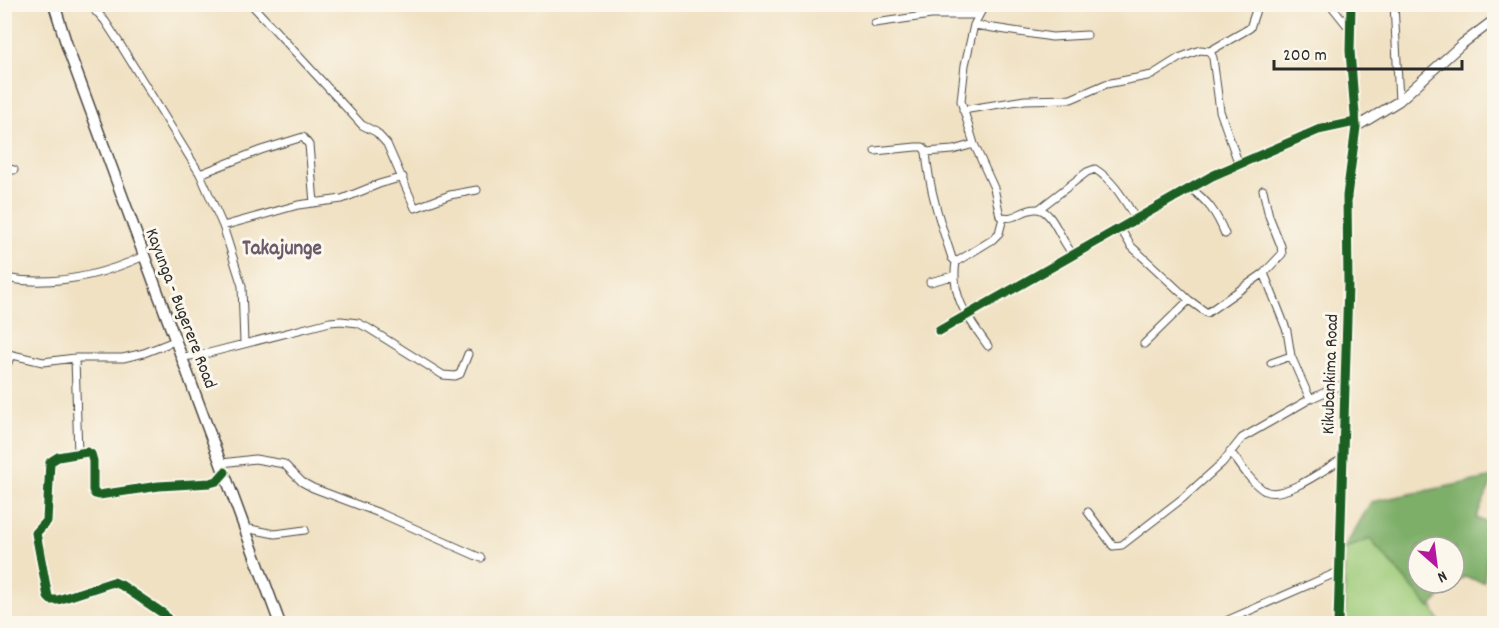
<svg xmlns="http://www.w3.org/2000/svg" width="1499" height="628" font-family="Dekko,sans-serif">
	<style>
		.green { fill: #9ecb79; stroke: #647b52; stroke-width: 1.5 }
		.forest { fill: #7eaf69; stroke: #546d4a; stroke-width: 1.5; fill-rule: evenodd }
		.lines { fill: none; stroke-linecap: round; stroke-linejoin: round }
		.street-casing { stroke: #494642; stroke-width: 9 }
		.secondary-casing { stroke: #494642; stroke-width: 11 }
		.primary-casing { stroke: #494642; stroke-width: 13 }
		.street { stroke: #fff; stroke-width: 7 }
		.secondary { stroke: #fff; stroke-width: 9 }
		.primary { stroke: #fff; stroke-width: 10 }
		.cycleway-casing { stroke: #fbf7ec; stroke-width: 13 }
		.cycleway { stroke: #1b5e20; stroke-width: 9 }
		.labels { text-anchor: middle; stroke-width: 6; stroke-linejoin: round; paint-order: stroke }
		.street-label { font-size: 18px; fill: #2b2b2b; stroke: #fbf7ec }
		.quarter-label { font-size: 21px; font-weight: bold; fill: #6b596c; stroke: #fbf7ec }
	</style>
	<rect width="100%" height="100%" fill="#fbf7ec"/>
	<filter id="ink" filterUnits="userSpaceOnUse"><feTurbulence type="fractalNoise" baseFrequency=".0167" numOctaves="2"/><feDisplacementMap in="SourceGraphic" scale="12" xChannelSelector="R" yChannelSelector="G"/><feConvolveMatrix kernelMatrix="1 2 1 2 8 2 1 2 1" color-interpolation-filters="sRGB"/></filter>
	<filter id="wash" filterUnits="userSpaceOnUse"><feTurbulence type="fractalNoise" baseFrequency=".008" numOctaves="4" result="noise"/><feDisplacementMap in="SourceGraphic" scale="24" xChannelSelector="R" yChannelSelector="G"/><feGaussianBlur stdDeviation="1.35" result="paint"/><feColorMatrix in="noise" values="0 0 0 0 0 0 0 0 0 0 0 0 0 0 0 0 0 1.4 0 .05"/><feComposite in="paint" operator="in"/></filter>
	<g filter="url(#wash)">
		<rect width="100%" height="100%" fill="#f0e1c3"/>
		<!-- green -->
		<path class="green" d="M1370,539L1430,608H1433L1440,623H1345L1344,549Z"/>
		<!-- forest -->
		<path class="forest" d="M1494,477L1476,518L1494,526V561L1487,557L1484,582L1464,577L1449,586L1430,608L1370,539L1344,549L1371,502ZM1418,547H1454V583H1418Z"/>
	</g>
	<g filter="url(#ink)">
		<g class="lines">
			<!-- street casing -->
			<g class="street-casing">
				<path id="street" d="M90,4L105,21L120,44L200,174L223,226L242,286L244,343
					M251,4L362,125L376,132L387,144L415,208L450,195L477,190
					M985,4L974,25L965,65L961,101L974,144L994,188L1000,216C1014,222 1022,209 1036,209C1053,208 1061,244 1074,255
					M1330,4L1350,29
					M1351,4L1350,51L1356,125
					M1394,4L1399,101
					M96,12L104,4
					M875,23L931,15H979
					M974,25L1052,37L1087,35
					M963,110L1025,100L1071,99L1106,84L1152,75L1179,58L1192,53L1200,50L1210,51
					M875,151L916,147H923L926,152L953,150L974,144
					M926,152C929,189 940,222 952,258L956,262C950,297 969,319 988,346
					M1239,165L1220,111L1213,58L1210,51L1250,28L1258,4
					M4,168L14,170
					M200,174L261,150L303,137L309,145L314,203
					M1190,188C1208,201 1217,214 1225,234
					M1039,209L1087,172L1095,169C1114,181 1124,200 1136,219
					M223,226L298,205L342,199L379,184L403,177
					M1120,228L1131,246L1189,300L1207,313L1264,273L1282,254L1281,246L1269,216L1263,190
					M956,262L992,240L999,233L1003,218
					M1264,273L1287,331L1291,356L1310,399
					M4,278C53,287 100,276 144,256
					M930,282L953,276
					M939,331L1212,176L1318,130L1355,122
					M1144,344L1189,300
					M4,353L43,362L75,358H123L144,353L177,340
					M183,357L205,354L330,322L341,321L358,323L368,328L443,375L455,376L460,374L468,354
					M75,358L78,454
					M1271,363L1291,356
					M4,372L11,355
					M1230,451C1240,464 1251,483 1265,491C1284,500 1325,469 1342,459
					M222,463L255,459L284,464L302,482L313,488L382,514L481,558
					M1088,512L1113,546L1122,545L1183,498L1222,463L1242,438L1310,399L1345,383
					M245,528L275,534L305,530
					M171,624L164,614L121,585L113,582L58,600H51L48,597L36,533L47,521L50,462L58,457L87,452L91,454L93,461V490L95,494L99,495L159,486L210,483L217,481L225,472
					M1219,624L1338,572"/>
			</g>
			<!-- secondary casing -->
			<g class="secondary-casing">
				<path id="secondary" d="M1338,624L1348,284L1347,196L1356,127L1399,101L1462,44L1494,20"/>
			</g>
			<!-- primary casing -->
			<g class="primary-casing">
				<path id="primary" d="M54,4L68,49L280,624"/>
			</g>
			<!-- street -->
			<use href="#street" class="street"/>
			<!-- secondary -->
			<use href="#secondary" class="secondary"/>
			<!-- primary -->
			<use href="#primary" class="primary"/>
			<!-- cycleway casing -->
			<g class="cycleway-casing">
				<path id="cycleway" d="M939,331L1212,176L1318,130L1355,122
					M171,624L164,614L121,585L113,582L58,600H51L48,597L36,533L47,521L50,462L58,457L87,452L91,454L93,461V490L95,494L99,495L159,486L210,483L217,481L225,472
					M1338,624L1348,284L1347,196L1356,127L1350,51L1351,4"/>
			</g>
			<!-- cycleway -->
			<use href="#cycleway" class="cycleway"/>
		</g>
	</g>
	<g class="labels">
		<!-- street labels -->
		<g class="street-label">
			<text transform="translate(182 308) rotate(69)" y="6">Kayunga - Bugerere Road</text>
			<text transform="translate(1329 374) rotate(-88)" y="6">Kikubankima Road</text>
		</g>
		<!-- quarter labels -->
		<g class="quarter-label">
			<text x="282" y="254">Takajunge</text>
		</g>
	</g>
	<!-- margin -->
	<rect width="1499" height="628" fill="none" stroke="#fbf7ec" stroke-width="24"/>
	<!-- north arrow -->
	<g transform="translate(1436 565) rotate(152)"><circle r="28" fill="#fbf7ec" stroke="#a8a59f" stroke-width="1.5"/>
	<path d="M0-4.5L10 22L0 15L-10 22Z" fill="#b5179e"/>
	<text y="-9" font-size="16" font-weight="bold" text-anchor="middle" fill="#2b2b2b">N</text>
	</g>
	<!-- scale -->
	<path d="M1274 60v9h188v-9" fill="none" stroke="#2b2b2b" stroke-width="3"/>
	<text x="1283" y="60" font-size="18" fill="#2b2b2b" stroke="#fbf7ec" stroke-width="4.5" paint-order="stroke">200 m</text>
</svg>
